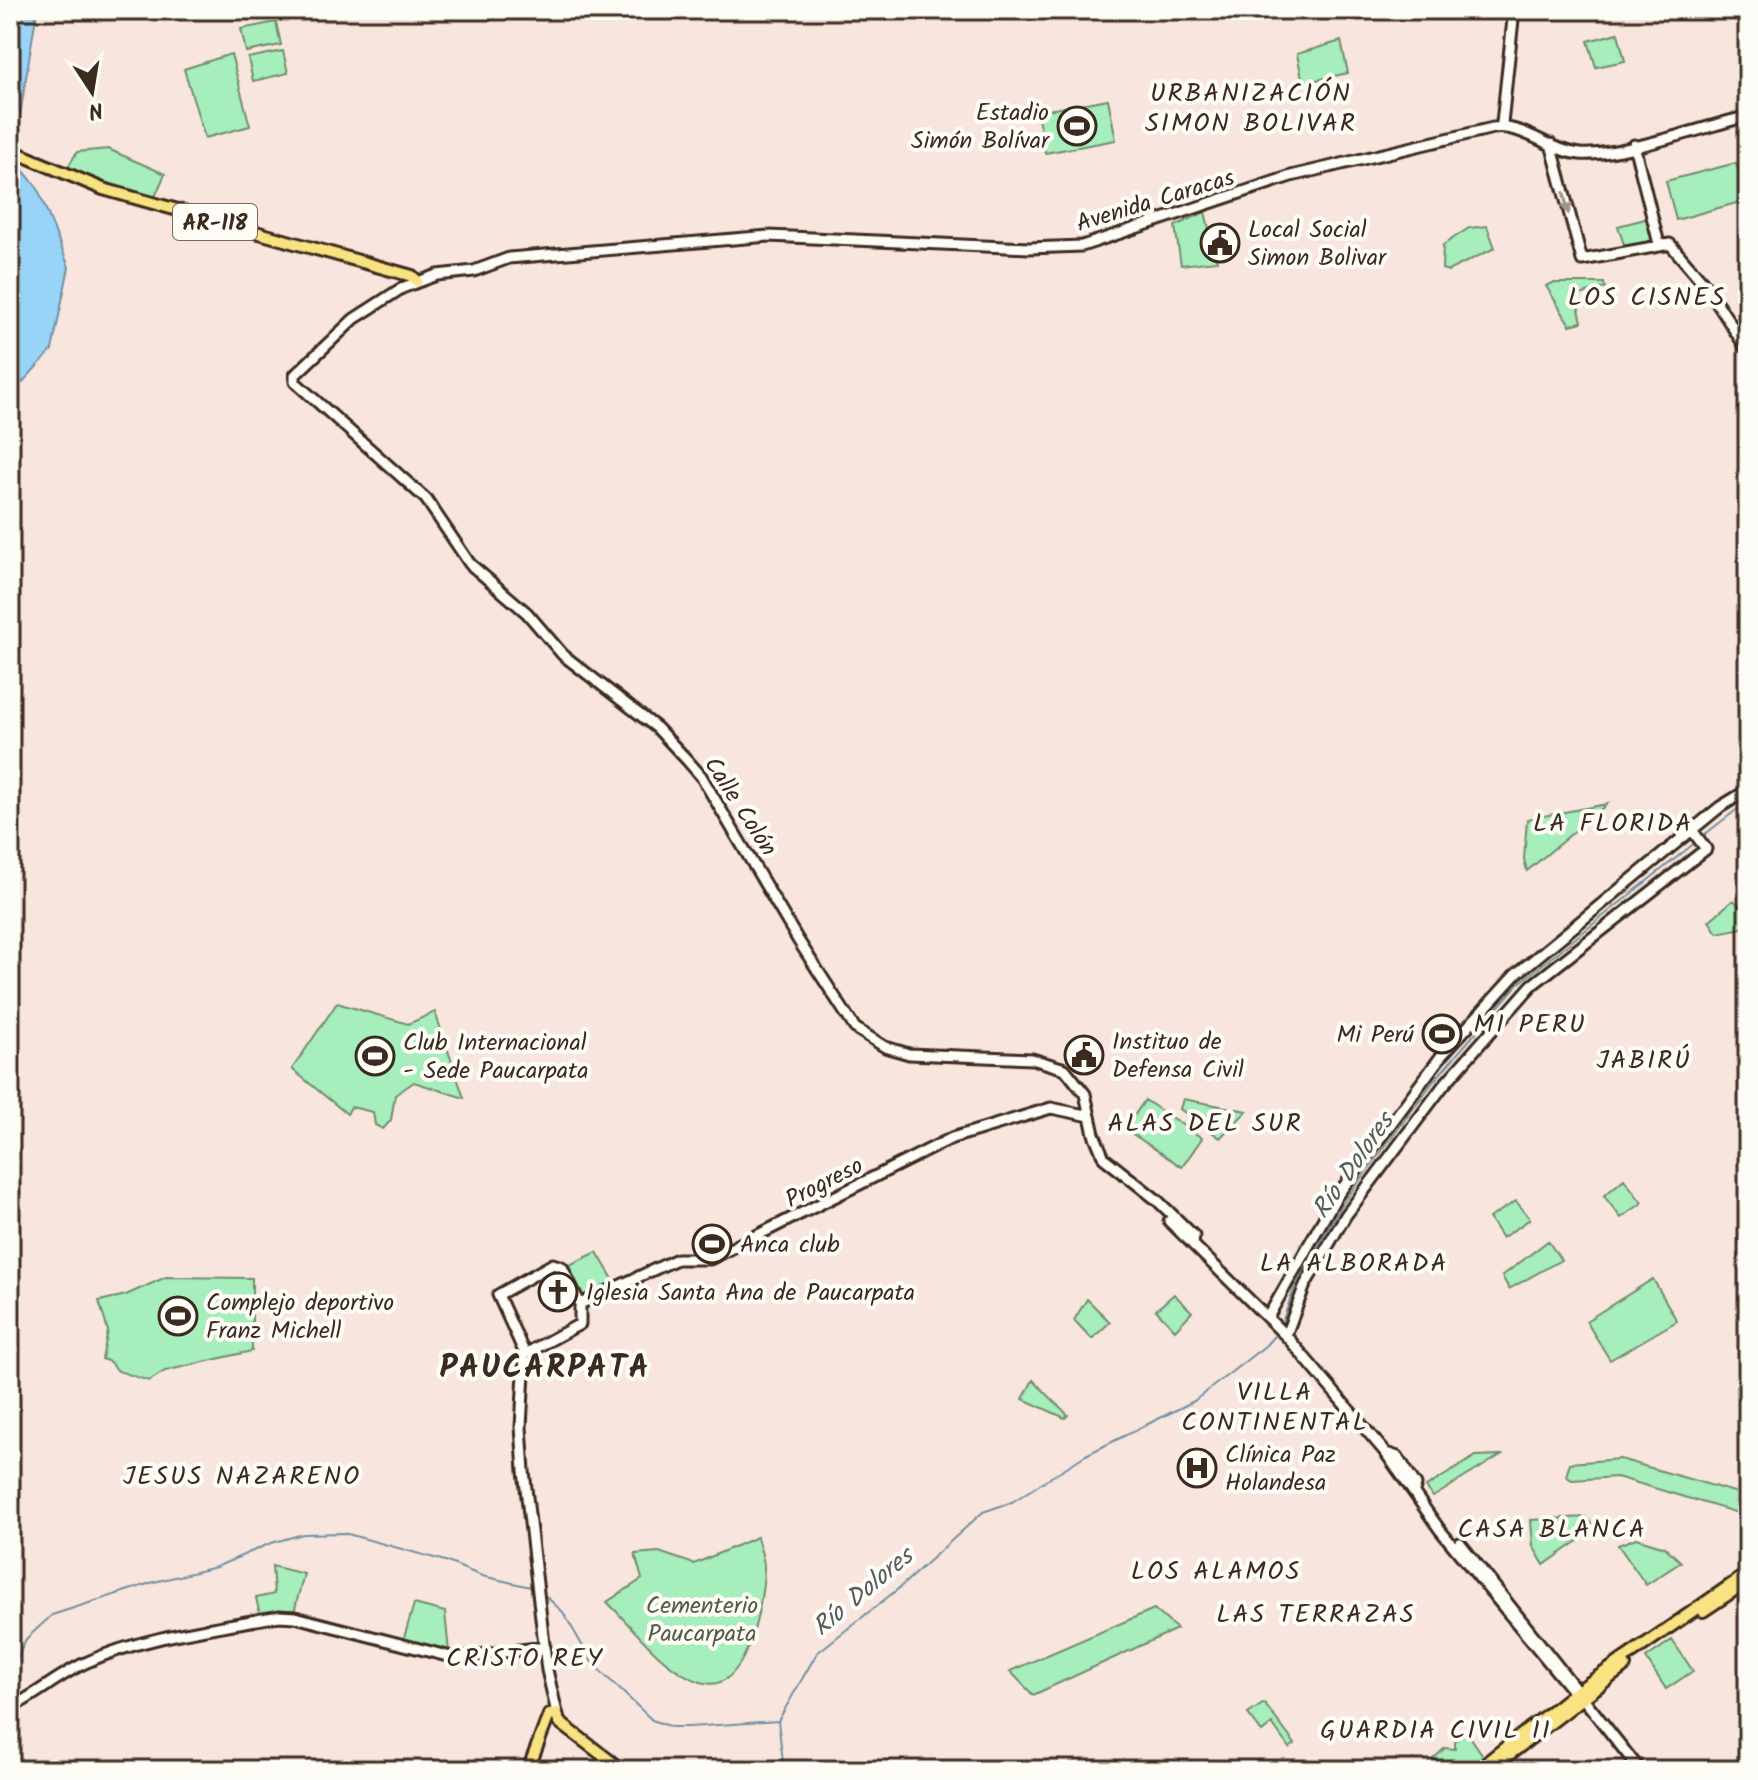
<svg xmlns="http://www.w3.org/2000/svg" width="1758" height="1780" font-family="Kalam,sans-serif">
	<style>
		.green { fill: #a6eebb; stroke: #708c6c; stroke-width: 2 }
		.water { fill: #98d3f8; stroke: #738fa1; stroke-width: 2 }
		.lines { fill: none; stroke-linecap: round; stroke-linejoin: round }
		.stream { stroke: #738fa1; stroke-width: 2 }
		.secondary-casing { stroke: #3b2a1e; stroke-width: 15 }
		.primary-casing { stroke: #3b2a1e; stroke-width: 16 }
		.secondary { stroke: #fdfcf7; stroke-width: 9 }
		.primary { stroke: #f8e281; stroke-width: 10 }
		.oneway { fill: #9c938a }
		.labels { text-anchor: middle; stroke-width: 8; stroke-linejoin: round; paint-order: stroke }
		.shield { fill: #fdfcf7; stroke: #75695f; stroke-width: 2 }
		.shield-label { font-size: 22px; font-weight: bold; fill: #3b2a1e }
		.poi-label { font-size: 24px; fill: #3b2a1e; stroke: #fdfcf7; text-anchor: start }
		.street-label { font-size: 24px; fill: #3b2a1e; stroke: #fdfcf7 }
		.park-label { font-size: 24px; fill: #565b45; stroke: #fdfcf7 }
		.neighbourhood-label { font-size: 26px; letter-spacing: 2px; fill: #3b2a1e; stroke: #fdfcf7 }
		.water-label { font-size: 26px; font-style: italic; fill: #575d5f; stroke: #fdfcf7 }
		.district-label { font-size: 32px; font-weight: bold; letter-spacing: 2px; fill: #3b2a1e; stroke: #fdfcf7 }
	</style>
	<rect width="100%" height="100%" fill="#f8e6de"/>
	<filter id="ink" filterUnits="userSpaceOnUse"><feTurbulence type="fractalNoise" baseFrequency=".0125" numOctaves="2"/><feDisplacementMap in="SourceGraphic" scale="16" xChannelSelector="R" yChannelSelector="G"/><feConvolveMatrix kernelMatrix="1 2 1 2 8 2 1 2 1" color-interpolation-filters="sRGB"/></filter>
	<g filter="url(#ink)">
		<!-- green -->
		<path class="green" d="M276,22L281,45L246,52L241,29Z
			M1618,33L1625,61L1596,67L1588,41Z
			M1341,41L1348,73L1303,83L1297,54Z
			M283,51L288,73L253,81L248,58Z
			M231,54L250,126L205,138L184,69Z
			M1108,99L1116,140L1045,153L1037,112Z
			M108,149L165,174L154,199L66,170L77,152Z
			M1736,163L1747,200L1676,220L1666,181Z
			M1205,212L1217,261L1181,265L1175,226Z
			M1649,218L1655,240L1625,248L1618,226Z
			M1487,226L1495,248L1448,271L1442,269L1443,245L1469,228Z
			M1553,283H1604L1605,288L1576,296L1582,322L1570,325L1546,286Z
			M1607,804L1527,871L1524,859L1527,819Z
			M1733,900L1746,911L1748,927L1717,933L1709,921Z
			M337,1003L408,1024L435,1012L464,1098L414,1082L395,1095L391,1120L383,1129L375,1125L373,1112L351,1107L347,1114L292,1069Z
			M1183,1099L1247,1111L1220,1138L1180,1109Z
			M1145,1100L1202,1138L1182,1167L1125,1129Z
			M1624,1179L1642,1203L1621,1218L1604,1196Z
			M1516,1201L1530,1219L1502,1238L1489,1218Z
			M1548,1241L1561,1260L1509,1289L1502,1276Z
			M597,1252L614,1281L584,1298L580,1297L565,1267Z
			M166,1277L252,1278V1351L165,1371L149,1381L118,1371L110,1362L102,1359L108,1331L99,1301L126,1295Z
			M1653,1279L1677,1321L1610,1360L1586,1321Z
			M1174,1294L1192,1312L1175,1330L1156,1310Z
			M1087,1299L1110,1322L1092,1339L1074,1320Z
			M1033,1380L1068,1415L1065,1418L1023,1399Z
			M1501,1455L1433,1497L1426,1487L1476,1456Z
			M1620,1459L1748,1496V1516L1617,1477L1572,1480L1566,1476L1570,1463Z
			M1586,1517L1595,1529L1544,1565L1533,1546L1531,1520Z
			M757,1537C759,1546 764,1557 764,1567C764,1597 748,1698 701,1682C664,1671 634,1628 607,1602L642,1579L635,1554L659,1552L694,1564Z
			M1636,1538L1665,1547L1681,1562L1646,1585L1618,1545Z
			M272,1566L304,1574L294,1612L260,1615L256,1598L274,1594Z
			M414,1604L445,1612L449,1652L403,1641Z
			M1154,1609L1177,1629L1033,1695L1010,1671Z
			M1672,1640L1693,1671L1666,1689L1646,1658Z
			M1264,1703L1295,1744L1289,1748L1272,1724L1262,1732L1248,1714Z
			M1467,1732L1486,1760L1473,1770H1444L1434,1758L1445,1748L1455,1749V1741Z"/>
		<!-- water -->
		<path class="water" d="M10,10H37L13,158L37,187L69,267L52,350L10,396Z"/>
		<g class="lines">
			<!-- stream -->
			<path class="stream" d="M1700,838L1748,801
				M1281,1325L1296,1283L1343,1203L1433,1082L1518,984L1696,842
				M540,1591L563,1612L593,1664L652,1720L672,1727H689L778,1721
				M10,1674L26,1639L52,1615L154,1582L216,1567L271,1543L303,1534L344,1533L445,1561L482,1576L535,1588
				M784,1770L778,1721L817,1653L898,1589L983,1512L1012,1502L1084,1456L1194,1401L1265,1346L1276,1334"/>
			<!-- secondary casing -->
			<g class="secondary-casing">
				<path id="secondary" d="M1505,127L1502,123L1514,10
					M1551,144L1582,260L1670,244L1706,286L1748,351
					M1634,145L1659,244
					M1169,1221L1288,1338L1385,1452L1440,1530L1577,1696
					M1193,1244L1194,1236L1157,1200L1104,1158L1094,1134L1085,1094L1065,1069L1032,1059L909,1054L885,1047L855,1028L798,940L701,776L687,760L657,728L563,655L527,613L470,564L426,499L295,382V375L354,319L402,288L437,275L474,271L509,258L769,236L1029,248L1082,246L1291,176L1493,128C1525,124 1549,151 1580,154C1618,157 1707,126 1748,116
					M580,1304L677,1259H710L952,1138L1051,1108L1090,1116
					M1268,1317L1336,1197L1442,1055L1515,975L1720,807L1748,790
					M1286,1335L1305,1285L1346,1215L1443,1086L1532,985L1706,849L1692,830
					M525,1354L580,1324V1304L562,1267L553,1264L498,1295L525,1354L521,1427L524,1471L547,1670L557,1713
					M1386,1453L1398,1457L1416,1485L1414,1491
					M1454,1547L1460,1543L1640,1770
					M10,1708C36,1695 59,1675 85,1663C144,1636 215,1628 279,1616L295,1617L455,1658L545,1647"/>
			</g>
			<!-- primary casing -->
			<g class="primary-casing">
				<path id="primary" d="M10,150L103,189L412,276L417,281
					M1703,1611L1748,1581
					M559,1722L622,1770
					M528,1770L549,1715L557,1713L559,1722
					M1477,1770L1573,1694L1748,1573
					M1489,1770L1625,1666"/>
			</g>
			<!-- secondary -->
			<use href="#secondary" class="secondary"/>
			<!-- primary -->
			<use href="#primary" class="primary"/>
		</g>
		<!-- one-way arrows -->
		<defs><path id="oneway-solid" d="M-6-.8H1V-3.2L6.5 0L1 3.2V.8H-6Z" transform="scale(2)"/></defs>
		<use class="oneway" href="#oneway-solid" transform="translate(1566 203) rotate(77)"/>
	</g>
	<!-- icons -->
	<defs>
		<g id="stadium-ring" transform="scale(2)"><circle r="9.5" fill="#fdfcf7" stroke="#3b2a1e" stroke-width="1.5"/><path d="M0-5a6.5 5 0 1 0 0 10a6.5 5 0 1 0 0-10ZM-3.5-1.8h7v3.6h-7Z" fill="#3b2a1e"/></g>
		<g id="civic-ring" transform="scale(2)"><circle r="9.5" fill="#fdfcf7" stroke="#3b2a1e" stroke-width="1.5"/><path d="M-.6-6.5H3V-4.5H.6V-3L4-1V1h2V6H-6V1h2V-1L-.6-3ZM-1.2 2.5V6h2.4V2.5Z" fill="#3b2a1e"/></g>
		<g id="church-ring" transform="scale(2)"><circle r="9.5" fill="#fdfcf7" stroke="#3b2a1e" stroke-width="1.5"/><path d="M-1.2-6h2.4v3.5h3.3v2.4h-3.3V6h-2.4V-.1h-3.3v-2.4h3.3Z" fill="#3b2a1e"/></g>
		<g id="hospital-ring" transform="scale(2)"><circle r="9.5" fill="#fdfcf7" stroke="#3b2a1e" stroke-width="1.5"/><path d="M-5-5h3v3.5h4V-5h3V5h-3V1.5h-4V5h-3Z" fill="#3b2a1e"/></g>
	</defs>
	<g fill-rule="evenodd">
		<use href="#stadium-ring" x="1077" y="126"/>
		<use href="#civic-ring" x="1220" y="243"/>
		<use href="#stadium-ring" x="1442" y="1034"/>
		<use href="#civic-ring" x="1084" y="1055"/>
		<use href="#stadium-ring" x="375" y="1056"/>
		<use href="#stadium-ring" x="712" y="1244"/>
		<use href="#church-ring" x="558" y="1292"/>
		<use href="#stadium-ring" x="178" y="1316"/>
		<use href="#hospital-ring" x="1197" y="1468"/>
	</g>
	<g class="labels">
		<!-- shield labels -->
		<rect class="shield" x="173" y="204" width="84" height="36" rx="6"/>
		<g class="shield-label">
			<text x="215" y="230">AR-118</text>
		</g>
		<!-- poi labels -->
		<g class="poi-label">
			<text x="1049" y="120" text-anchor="end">Estadio<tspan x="1049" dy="28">Simón Bolívar</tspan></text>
			<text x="1248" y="237">Local Social<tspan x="1248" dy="28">Simon Bolivar</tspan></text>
			<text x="1414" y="1042" text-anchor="end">Mi Perú</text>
			<text x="1112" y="1049">Instituo de<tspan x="1112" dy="28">Defensa Civil</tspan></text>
			<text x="403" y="1050">Club Internacional<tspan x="403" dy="28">- Sede Paucarpata</tspan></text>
			<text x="740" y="1252">Anca club</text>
			<text x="586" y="1300">Iglesia Santa Ana de Paucarpata</text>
			<text x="206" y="1310">Complejo deportivo<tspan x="206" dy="28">Franz Michell</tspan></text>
			<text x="1225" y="1462">Clínica Paz<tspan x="1225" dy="28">Holandesa</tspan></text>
		</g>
		<!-- street labels -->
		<g class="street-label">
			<text transform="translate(1155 200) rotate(-17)" y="8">Avenida Caracas</text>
			<text transform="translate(741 806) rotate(57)" y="8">Calle Colón</text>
			<text transform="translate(824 1182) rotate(-27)" y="8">Progreso</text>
		</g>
		<!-- park labels -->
		<g class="park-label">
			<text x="702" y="1613">Cementerio<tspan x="702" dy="28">Paucarpata</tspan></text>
		</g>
		<!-- neighbourhood labels -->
		<g class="neighbourhood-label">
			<text x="1251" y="101">URBANIZACIÓN<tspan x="1251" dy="30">SIMON BOLIVAR</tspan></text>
			<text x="1647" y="305">LOS CISNES</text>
			<text x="1613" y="831">LA FLORIDA</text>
			<text x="1530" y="1032">MI PERU</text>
			<text x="1644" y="1068">JABIRÚ</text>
			<text x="1205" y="1131">ALAS DEL SUR</text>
			<text x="1354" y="1271">LA ALBORADA</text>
			<text x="1275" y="1400">VILLA<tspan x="1275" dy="30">CONTINENTAL</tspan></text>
			<text x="242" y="1484">JESUS NAZARENO</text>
			<text x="1552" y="1537">CASA BLANCA</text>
			<text x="1216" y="1579">LOS ALAMOS</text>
			<text x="1316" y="1622">LAS TERRAZAS</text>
			<text x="525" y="1666">CRISTO REY</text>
			<text x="1436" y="1738">GUARDIA CIVIL II</text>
		</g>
		<!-- water labels -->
		<g class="water-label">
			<text transform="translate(1352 1165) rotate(-55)" y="9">Río Dolores</text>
			<text transform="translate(862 1591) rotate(-40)" y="9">Río Dolores</text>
		</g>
		<!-- district labels -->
		<g class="district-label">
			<text x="545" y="1377">PAUCARPATA</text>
		</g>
	</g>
	<!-- margin -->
	<rect width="1758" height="1780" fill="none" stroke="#fdfcf7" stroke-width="40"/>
	<rect x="20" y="20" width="1718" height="1740" fill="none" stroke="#3b2a1e" stroke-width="3" filter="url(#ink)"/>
	<!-- north arrow -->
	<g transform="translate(92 92) rotate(168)" stroke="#fdfcf7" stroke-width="6" paint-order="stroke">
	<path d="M0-6L14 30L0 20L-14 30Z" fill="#3b2a1e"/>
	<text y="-12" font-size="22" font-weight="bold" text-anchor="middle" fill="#3b2a1e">N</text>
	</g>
</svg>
